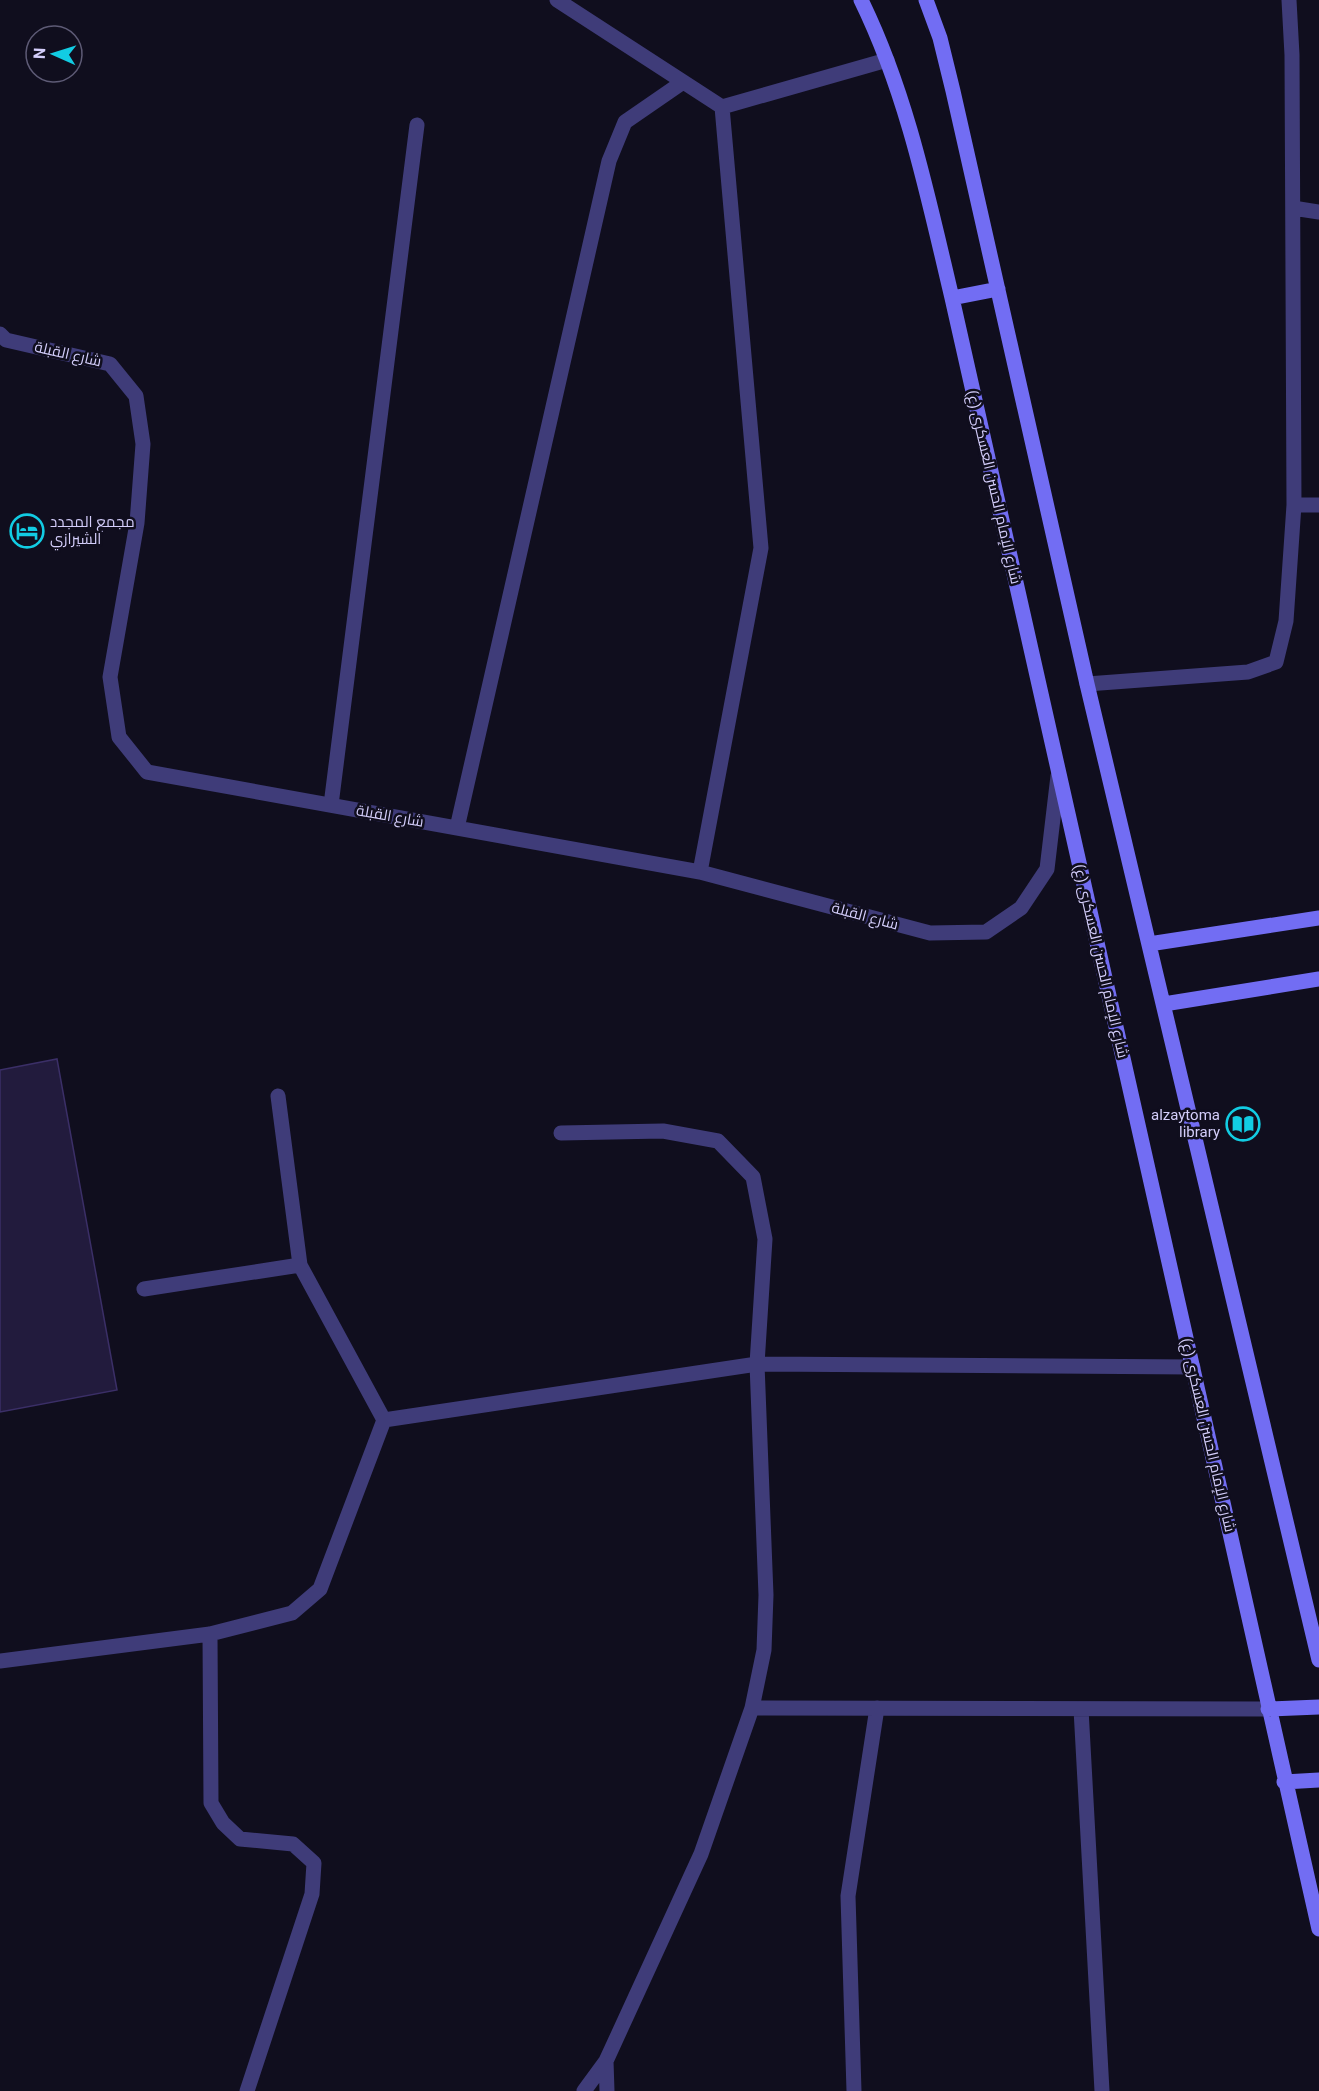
<svg xmlns="http://www.w3.org/2000/svg" width="1319" height="2091" font-family="Roboto,Cairo,sans-serif">
	<style>
		.building { fill: #221b3d; stroke: #3b2f67; stroke-width: 1.5 }
		.lines { fill: none; stroke-linecap: round; stroke-linejoin: round }
		.street { stroke: #3f3c79; stroke-width: 15 }
		.secondary { stroke: #726df3; stroke-width: 15 }
		.labels { text-anchor: middle; stroke-width: 5; stroke-linejoin: round; paint-order: stroke }
		.street-label { font-size: 15px; fill: #d4cefb; stroke: #100e1e }
		.poi-label { font-size: 15px; fill: #d4cefb; stroke: #100e1e; text-anchor: start }
	</style>
	<rect width="100%" height="100%" fill="#100e1e"/>
	<!-- building -->
	<path class="building" d="M57,1059L117,1390L0,1412V1070Z"/>
	<g class="lines">
		<!-- street -->
		<path class="street" d="M557,0L722,107L887,60
			M1293,208L1319,212
			M0,334L6,340L110,364L136,396L143,444L137,523L110,677L119,737L147,772L700,872L930,933L986,932L1021,908L1047,869L1058,776
			M1294,505H1319
			M1087,684L1248,672L1276,662L1286,621L1294,505L1292,55L1289,0
			M331,805L417,125
			M457,828L609,161L625,122L683,82
			M700,872L761,548L722,107
			M561,1133L663,1131L718,1141L753,1177L765,1239L757,1364L766,1595L764,1650L752,1708L701,1854L606,2061L584,2091
			M144,1289L300,1265
			M384,1420L757,1364L1193,1367
			M210,1634L211,1803L223,1823L240,1839L293,1844L314,1863L312,1894L247,2091
			M0,1661L210,1634L292,1613L320,1589L384,1420L300,1265L278,1096
			M752,1708L1268,1709
			M1081,1709L1102,2091
			M606,2061L607,2091
			M854,2091L848,1896L877,1708"/>
		<!-- secondary -->
		<path class="secondary" d="M861,0C907,94 928,197 952,298L1319,1929
			M926,0L940,38L953,91L1087,684L1319,1660
			M952,298L998,289
			M1149,944L1319,918
			M1164,1004L1319,979
			M1268,1709L1319,1707
			M1284,1782L1319,1780"/>
	</g>
	<!-- icons -->
	<defs>
		<g id="hotel-ring" transform="scale(1.725)"><circle r="9.5" fill="#100e1e" stroke="#12cce3" stroke-width="1.5"/><path d="M-6-4.5h1.5V1H6V5H4.5V3h-9V5H-6ZM-4 0a1.8 1.8 0 1 1 3.6 0ZM.5 0V-2.5h3Q6-2.5 6 0Z" fill="#12cce3"/></g>
		<g id="library-ring" transform="scale(1.725)"><circle r="9.5" fill="#100e1e" stroke="#12cce3" stroke-width="1.5"/><path d="M-6-4Q-3-5.5-.7-3.5V5Q-3 3-6 4ZM6-4Q3-5.5 .7-3.5V5Q3 3 6 4Z" fill="#12cce3"/></g>
	</defs>
	<g fill-rule="evenodd">
		<use href="#hotel-ring" x="27" y="531"/>
		<use href="#library-ring" x="1243" y="1124"/>
	</g>
	<g class="labels">
		<!-- street labels -->
		<g class="street-label">
			<text transform="translate(68 354) rotate(13)" y="5">شارع القبلة</text>
			<text transform="translate(994 487) rotate(77)" y="5">شارع الإمام الحسن العسکری (ع)</text>
			<text transform="translate(390 816) rotate(10)" y="5">شارع القبلة</text>
			<text transform="translate(865 916) rotate(15)" y="5">شارع القبلة</text>
			<text transform="translate(1101 961) rotate(77)" y="5">شارع الإمام الحسن العسکری (ع)</text>
			<text transform="translate(1208 1435) rotate(77)" y="5">شارع الإمام الحسن العسکری (ع)</text>
		</g>
		<!-- poi labels -->
		<g class="poi-label">
			<text x="50" y="527">مجمع المجدد<tspan x="50" dy="17">الشيرازي</tspan></text>
			<text x="1220" y="1120" text-anchor="end">alzaytoma<tspan x="1220" dy="17">library</tspan></text>
		</g>
	</g>
	<!-- north arrow -->
	<g transform="translate(54 54) rotate(273)"><circle r="28" fill="#100e1e" stroke="#5e5b76" stroke-width="1.5"/>
	<path d="M0-4.5L10 22L0 15L-10 22Z" fill="#12cce3"/>
	<text y="-9" font-size="16" font-weight="bold" text-anchor="middle" fill="#d4cefb">N</text>
	</g>
</svg>
